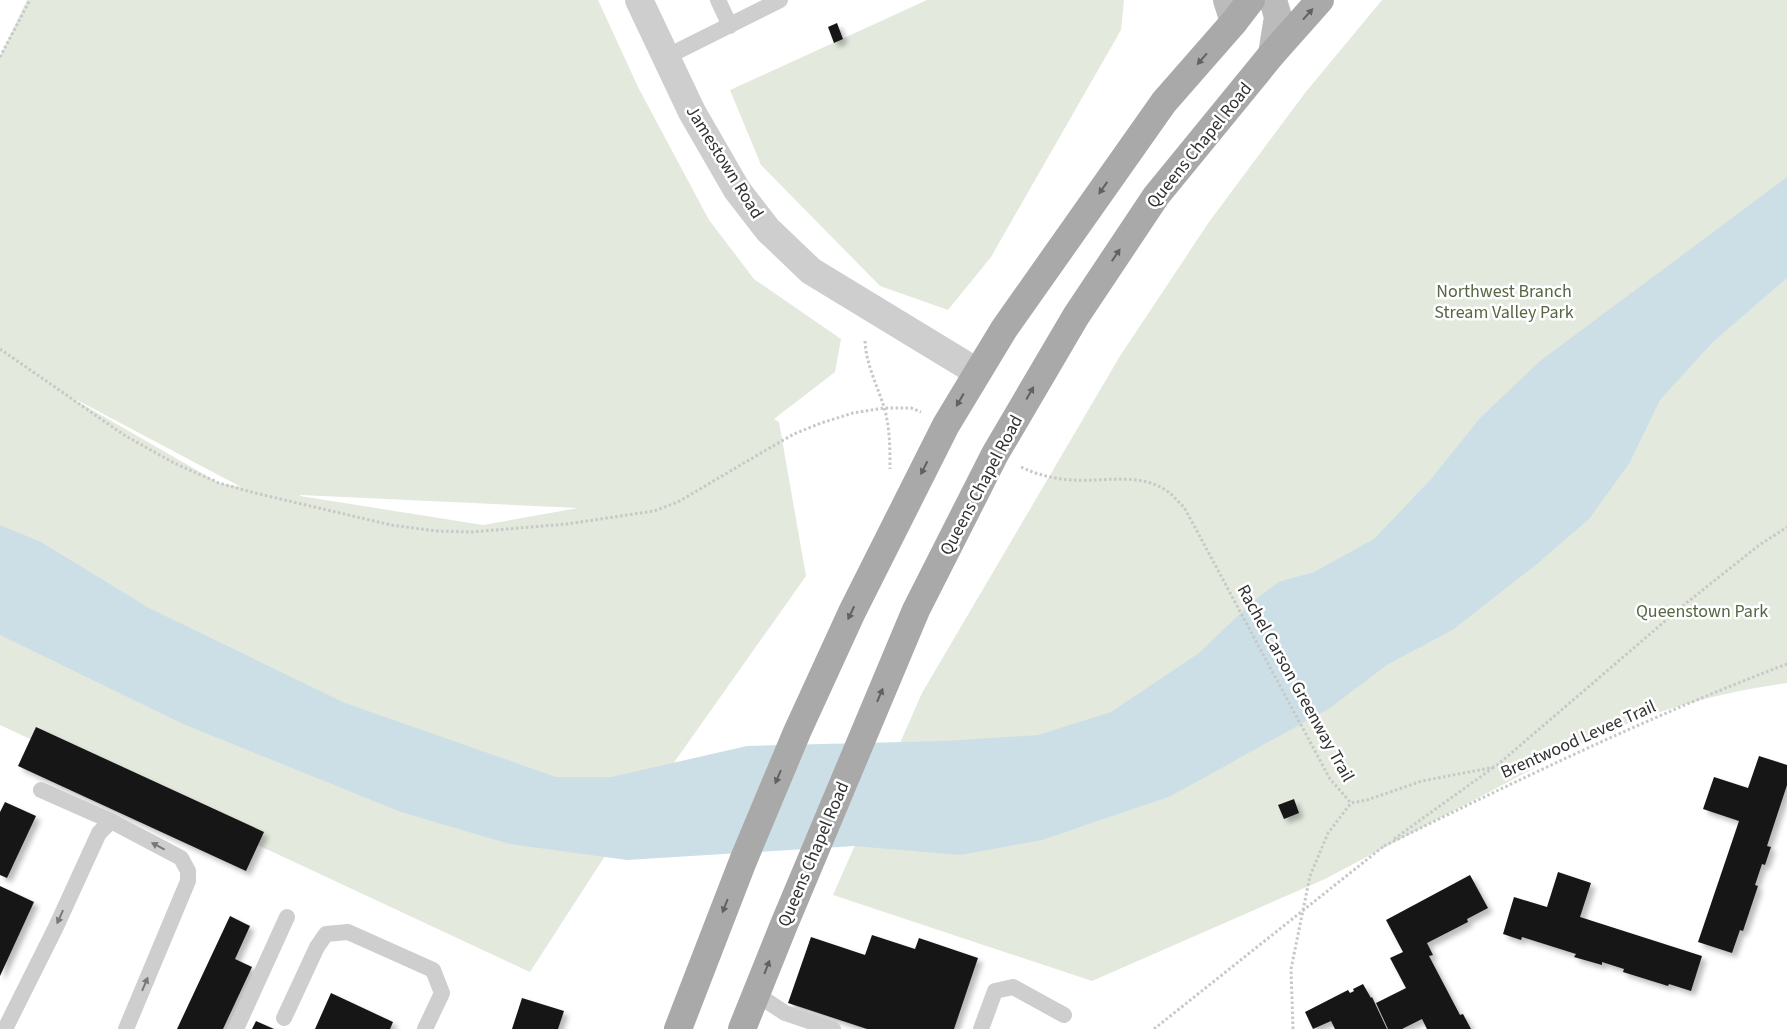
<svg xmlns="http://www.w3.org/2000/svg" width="1787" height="1029" font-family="'Source Sans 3',sans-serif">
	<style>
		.green { fill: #e4e9de; fill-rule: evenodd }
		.water { fill: #ccdfe7 }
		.building { fill: #181818; filter: url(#shadow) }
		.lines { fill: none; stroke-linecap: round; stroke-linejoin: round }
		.path { stroke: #c8c8c8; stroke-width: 3; stroke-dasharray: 2.5 2.5; stroke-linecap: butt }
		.service { stroke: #cecece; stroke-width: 16 }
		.minor { stroke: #cecece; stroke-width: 28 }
		.secondary { stroke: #bbb; stroke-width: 28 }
		.primary { stroke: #a9a9a9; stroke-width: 28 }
		.oneway { fill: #616161 }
		.oneway2 { fill: #787878 }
		.labels { text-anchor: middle; stroke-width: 5; stroke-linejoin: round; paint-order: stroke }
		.street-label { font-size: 18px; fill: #313131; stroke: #fff }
		.park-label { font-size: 18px; fill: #576743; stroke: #fff }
	</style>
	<defs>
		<filter id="shadow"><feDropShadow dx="4.5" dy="4.5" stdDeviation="2.5" flood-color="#0004"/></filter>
	</defs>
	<rect width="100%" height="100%" fill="#fff"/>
	<!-- green -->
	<path class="green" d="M27,0H598L638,87L709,220L754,279L841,339L835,372L774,419L779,422L806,576L627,829L616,839L530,972L0,725V56ZM75,400V399L241,487L219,483ZM300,496V495L578,508L483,525Z
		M927,0H1124L1121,30L991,257L948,310L880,286L761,165L730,90Z
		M1382,0H1787V683C1710,694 1646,713 1576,746L1325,879L1092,981L833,895L922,693L1120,356L1209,222L1305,93Z"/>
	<!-- water -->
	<path class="water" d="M1787,177V278L1714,341L1660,400L1629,464L1589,519L1537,564L1454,629L1387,665L1330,708L1171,796L1042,840L960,855L854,846L627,860L509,844L401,812L183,724L0,635V525L41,542L149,608L345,703L556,777H611L747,746L944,741L1038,735L1111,712L1199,653L1250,604L1278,582L1314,572L1374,539L1431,479L1480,418L1540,361Z"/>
	<!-- building -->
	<path class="building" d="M837,23L843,39L834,43L828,27Z
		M36,727L264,832L246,871L18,766Z
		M1759,756L1787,765V785L1767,846L1771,847L1765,865L1762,864L1755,885L1758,886L1743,931L1740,930L1732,953L1698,942L1739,821L1703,809L1714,777L1748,788Z
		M1294,799L1299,813L1284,819L1278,805Z
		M5,802L36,816L7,878L0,875V812Z
		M1558,872L1591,883L1580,917L1702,956L1691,991L1669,984L1668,986L1623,972L1624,969L1602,962V965L1574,957L1576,954L1522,937L1521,940L1503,934L1514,897L1547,907Z
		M1470,875L1488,908L1467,919L1468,922L1427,943L1433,955L1429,956L1460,1015L1463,1014L1471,1029H1427L1422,1019L1402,1029H1388L1376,1003L1406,988L1390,958L1403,952L1386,920Z
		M0,886L34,902L0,976Z
		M230,916L250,926L235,959L252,967L223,1029H177Z
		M872,935L915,949L919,938L978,958L954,1029H867L788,1003L811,937L865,955Z
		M1363,984L1371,998L1372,997L1387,1029H1335L1331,1021L1313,1029L1305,1012L1348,990L1350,993L1354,991L1353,989Z
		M331,993L393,1022L390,1029H315Z
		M522,998L564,1011L558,1029H512Z
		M256,1021L274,1029H252Z"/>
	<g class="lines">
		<!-- path -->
		<path class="path" d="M0,57L30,0
			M865,341C866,364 877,385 884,407C890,427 890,448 890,469
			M0,349L124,435L174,463L219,483L255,493L391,525L436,531L471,532L567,524L654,511L678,502L766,450L794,434L821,423L853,413L884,408H911L921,412
			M1021,467C1038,475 1054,479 1073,480C1103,482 1140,472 1167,491C1173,495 1178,502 1184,507L1330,779L1351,803L1367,800L1422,781L1495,767L1685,604L1758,546L1787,527
			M1394,839L1494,767
			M1384,846C1516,781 1649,716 1787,664
			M1154,1029L1384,846
			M1293,1029L1291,969L1310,876L1328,833L1351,803"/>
		<!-- service -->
		<path class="service" d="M718,0L730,26
			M666,57L780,0
			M41,790L111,821
			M756,994L785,1013L833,1029
			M284,1018L317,947L326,934L348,932L433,970L442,993L425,1029
			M5,1029L55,929L99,833L111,821L181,858L188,871V881L126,1029
			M236,1029L287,917
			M981,1029L995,991L1013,987L1064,1015"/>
		<!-- minor -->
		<path class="minor" d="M639,0L692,112L737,190L768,230L811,271L977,372"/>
		<!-- secondary -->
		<path class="secondary" d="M1227,0L1234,22
			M1272,54L1278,17L1273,0"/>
		<!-- primary -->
		<path class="primary" d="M678,1029L743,861L797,732L852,612L946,425L1004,329L1164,102L1234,22L1251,0
			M742,1029L783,927L916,610L995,454L1076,316L1156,196L1272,54L1320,0"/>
	</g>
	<!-- one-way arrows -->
	<defs><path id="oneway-solid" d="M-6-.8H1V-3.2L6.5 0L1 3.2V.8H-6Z" transform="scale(1.25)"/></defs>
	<g class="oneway">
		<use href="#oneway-solid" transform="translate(1308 14) rotate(-48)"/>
		<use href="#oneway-solid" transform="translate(1202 59) rotate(131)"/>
		<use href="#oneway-solid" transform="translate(1103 188) rotate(125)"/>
		<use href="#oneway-solid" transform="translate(1116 255) rotate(-56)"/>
		<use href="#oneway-solid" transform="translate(1030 393) rotate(-60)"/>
		<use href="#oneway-solid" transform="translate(960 400) rotate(120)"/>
		<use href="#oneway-solid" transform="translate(924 468) rotate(117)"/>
		<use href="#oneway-solid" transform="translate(851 613) rotate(115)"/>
		<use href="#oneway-solid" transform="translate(880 695) rotate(-67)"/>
		<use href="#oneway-solid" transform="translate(778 777) rotate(113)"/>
		<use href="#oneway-solid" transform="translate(725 906) rotate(111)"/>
		<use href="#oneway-solid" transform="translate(767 967) rotate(-69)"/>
	</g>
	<g class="oneway2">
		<use href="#oneway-solid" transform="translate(158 846) rotate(-152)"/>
		<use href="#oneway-solid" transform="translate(60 917) rotate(114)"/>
		<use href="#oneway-solid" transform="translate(145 984) rotate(-67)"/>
	</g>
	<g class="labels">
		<!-- street labels -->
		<g class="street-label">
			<text transform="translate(1199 145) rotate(-51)" y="6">Queens Chapel Road</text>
			<text transform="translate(725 162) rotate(58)" y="6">Jamestown Road</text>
			<text transform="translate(981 485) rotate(-62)" y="6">Queens Chapel Road</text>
			<text transform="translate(1296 683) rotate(61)" y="6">Rachel Carson Greenway Trail</text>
			<text transform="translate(1578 739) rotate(-24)" y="6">Brentwood Levee Trail</text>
			<text transform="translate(813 854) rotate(-67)" y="6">Queens Chapel Road</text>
		</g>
		<!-- park labels -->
		<g class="park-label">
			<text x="1504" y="297">Northwest Branch<tspan x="1504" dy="21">Stream Valley Park</tspan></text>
			<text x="1702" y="617">Queenstown Park</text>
		</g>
	</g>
</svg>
